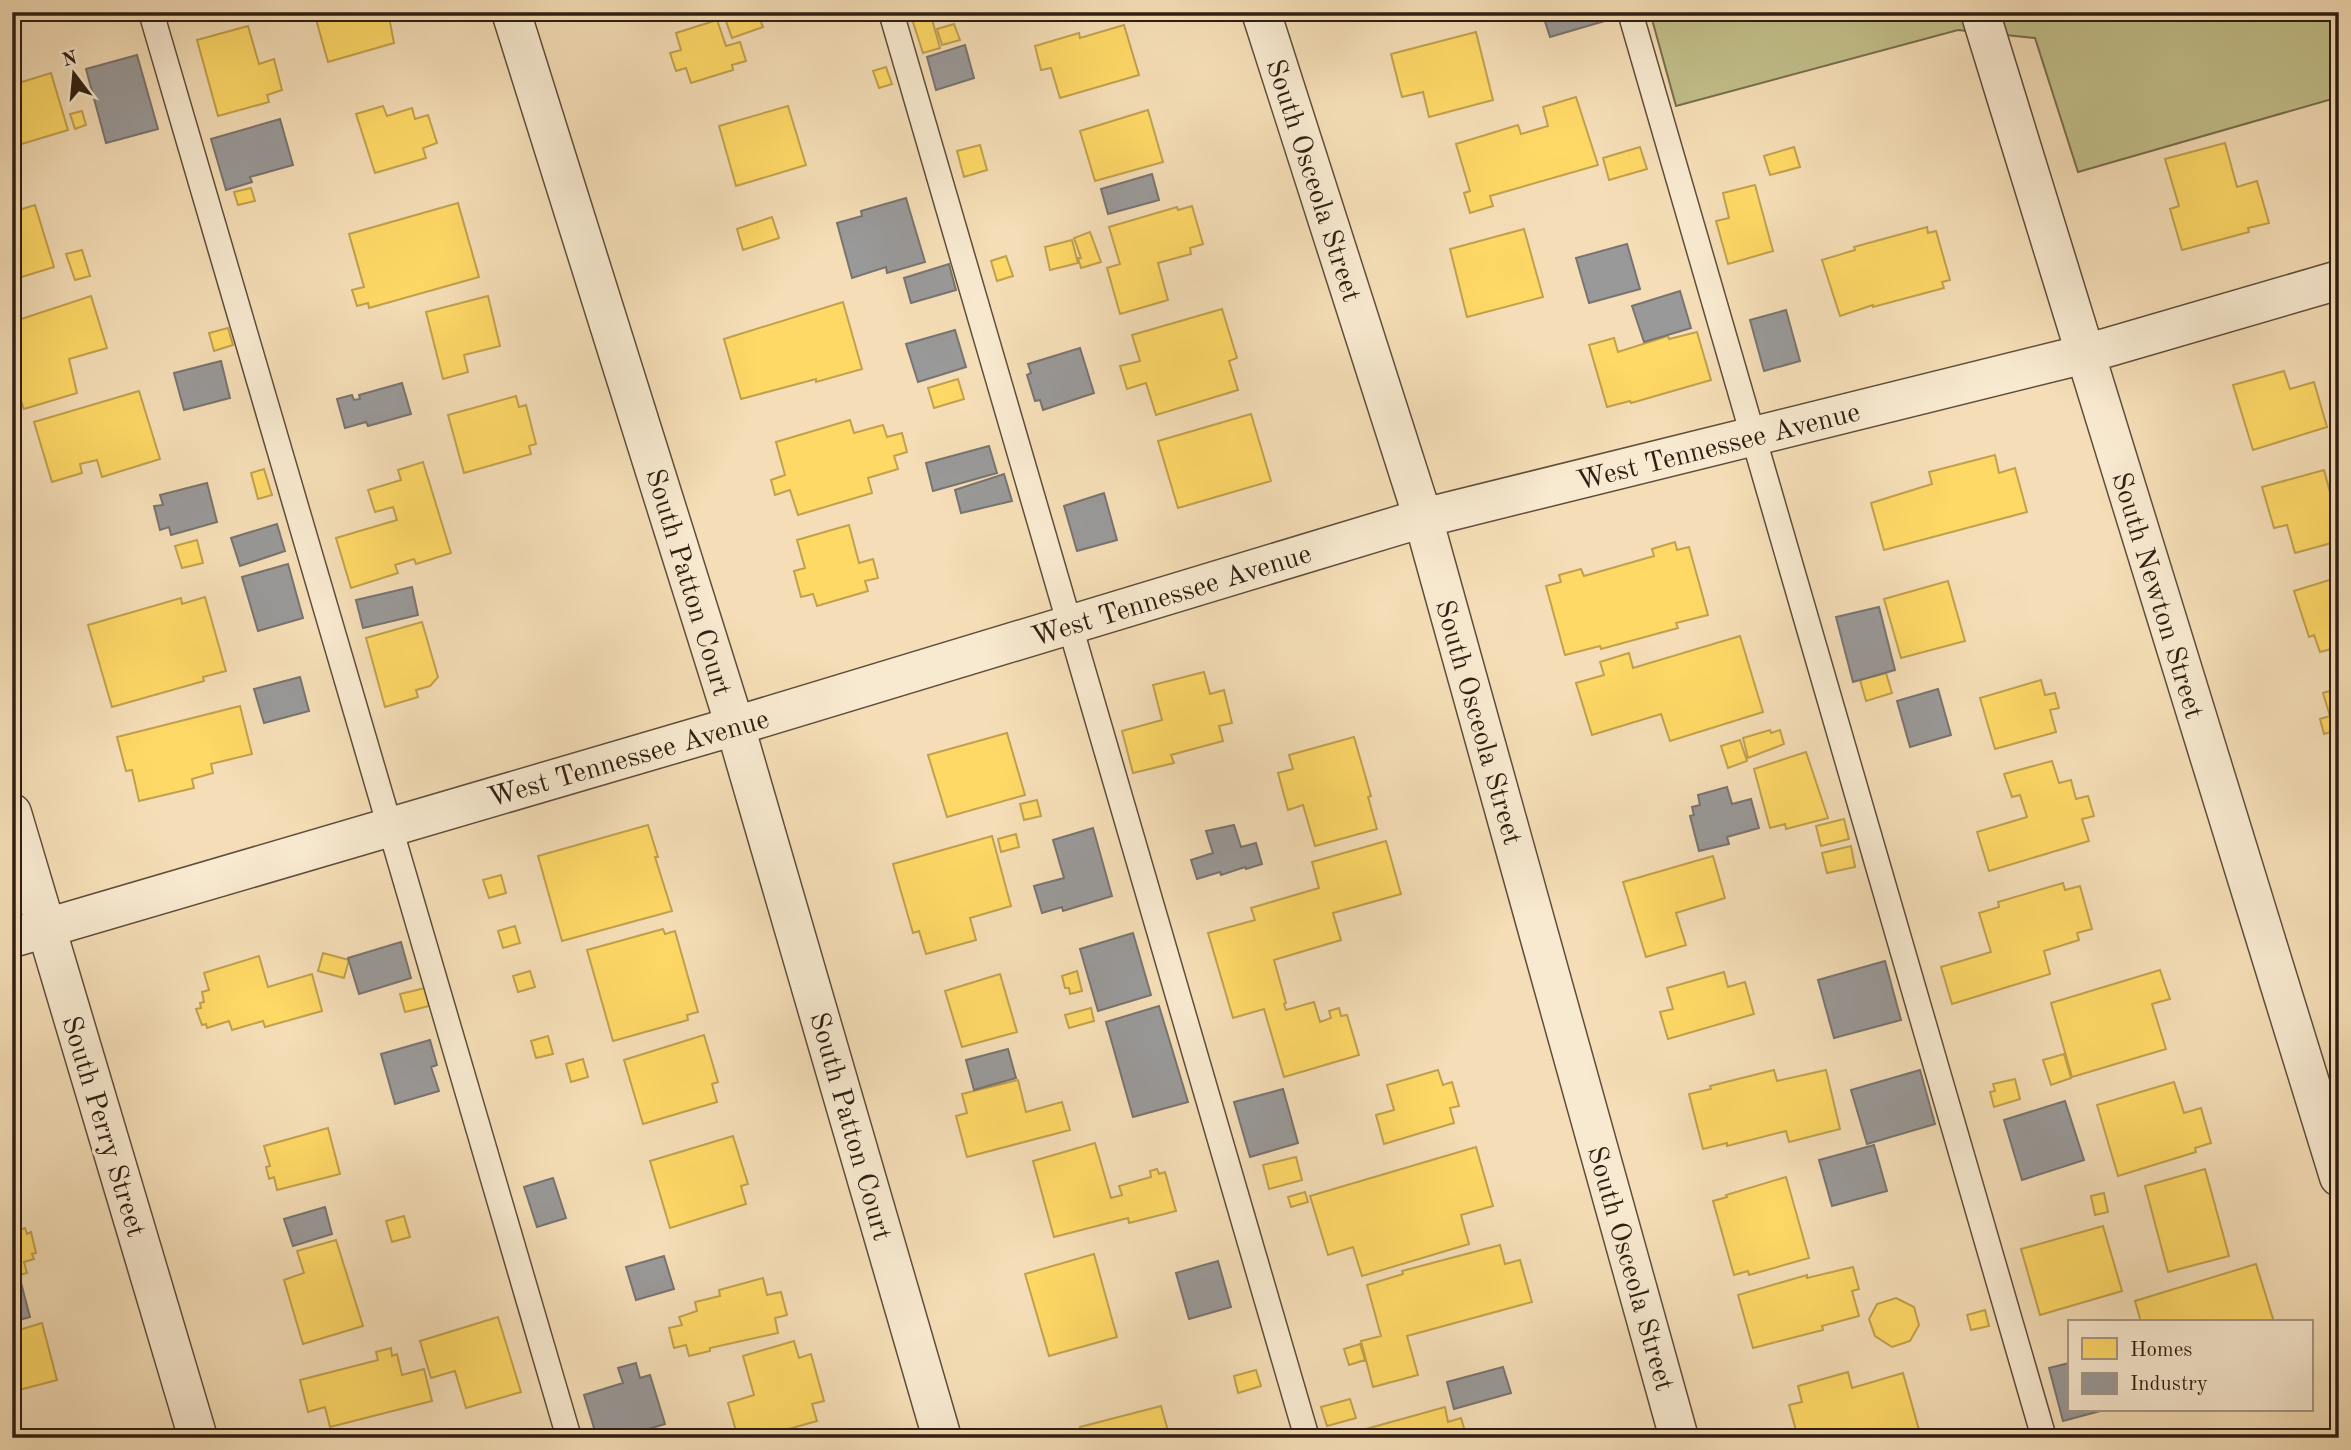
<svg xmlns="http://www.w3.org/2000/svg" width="2351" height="1450" font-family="'Old Standard TT',serif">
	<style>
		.green { fill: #c2bf8a; stroke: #786e4e; stroke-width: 2 }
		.homes { fill: #ffd966; stroke: #c1a14d; stroke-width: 2 }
		.industry { fill: #999; stroke: #797470; stroke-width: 2 }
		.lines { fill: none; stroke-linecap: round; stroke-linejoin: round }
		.lane-casing { stroke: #604e3b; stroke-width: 27 }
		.street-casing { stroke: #604e3b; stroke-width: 41 }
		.lane { stroke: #f8ead0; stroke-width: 24 }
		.street { stroke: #f8ead0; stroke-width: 38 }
		.labels { text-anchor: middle; stroke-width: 7; stroke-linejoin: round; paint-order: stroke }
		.street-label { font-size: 28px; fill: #2f1e12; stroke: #f8ead0 }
	</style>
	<rect width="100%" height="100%" fill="#f5deb7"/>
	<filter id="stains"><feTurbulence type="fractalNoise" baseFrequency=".00286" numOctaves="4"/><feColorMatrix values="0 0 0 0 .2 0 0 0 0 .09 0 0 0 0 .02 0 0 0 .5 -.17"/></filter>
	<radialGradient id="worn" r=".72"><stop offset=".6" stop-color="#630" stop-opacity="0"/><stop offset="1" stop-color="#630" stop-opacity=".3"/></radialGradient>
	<!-- green -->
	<path class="green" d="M1650,12H2339V97L2078,172L2035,38L1958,30L1676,106Z"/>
	<!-- homes -->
	<path class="homes" d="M314,12H388L394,43L328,62Z
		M749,12H757L763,27L732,38L726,21Z
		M923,12H930L940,48L923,53L911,16Z
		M717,20L726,46L740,42L746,61L732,65L733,70L691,83L686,68L676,71L670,53L681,50L676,33Z
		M954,24L960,40L942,45L937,29Z
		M1124,25L1139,75L1060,98L1051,68L1041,70L1035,46L1079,33L1080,38Z
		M248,26L259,64L274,59L282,90L267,95L269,102L218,116L197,40Z
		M1476,32L1493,100L1429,117L1423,92L1402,97L1391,54Z
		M886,67L892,84L879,88L873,71Z
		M51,73L68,130L12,147V85Z
		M1576,97L1598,165L1490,196L1493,206L1470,213L1464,193L1470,191L1456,144L1518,125L1521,134L1548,126L1543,107Z
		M383,106L387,116L412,108L415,119L428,115L437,143L423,148L426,158L375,173L356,114Z
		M788,106L806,165L736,186L719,126Z
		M1148,110L1163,162L1095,181L1080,131Z
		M82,111L86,125L75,129L70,114Z
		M2225,143L2237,187L2257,181L2269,223L2248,228L2249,232L2182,250L2170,209L2179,206L2165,159Z
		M980,145L987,170L964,177L957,151Z
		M1640,147L1647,169L1609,180L1603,158Z
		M1794,147L1800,167L1770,175L1764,156Z
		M1755,185L1773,251L1728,264L1716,221L1729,218L1723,193Z
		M251,188L255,201L238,205L234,192Z
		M458,203L479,277L369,308L368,303L357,306L352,290L364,287L349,234Z
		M35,205L54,267L12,280V212Z
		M1192,206L1203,244L1190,248L1191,254L1158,263L1168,300L1120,314L1107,268L1120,264L1109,227L1177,207L1178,210Z
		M772,217L779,238L743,250L737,229Z
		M1927,227L1928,233L1936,231L1950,280L1942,282L1944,288L1873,307V305L1840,316L1822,260L1855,250L1854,247Z
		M1524,229L1543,297L1467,317L1450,249Z
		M1090,232L1101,262L1081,268L1078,258H1081L1074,238Z
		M1072,240L1078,263L1050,270L1045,247Z
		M82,250L90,276L75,280L66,254Z
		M1006,256L1013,276L997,281L991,261Z
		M91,296L107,348L69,359L77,393L24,409L12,378V322Z
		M488,296L500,346L464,355L468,372L443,379L426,312Z
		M843,302L862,369L816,382V379L741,399L724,339Z
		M1222,309L1237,358L1229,361L1238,390L1156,415L1146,383L1127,389L1120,366L1140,361L1132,335Z
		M228,328L233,345L214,351L209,333Z
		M1697,332L1711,380L1631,403L1630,401L1607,407L1589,345L1614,338L1618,352L1668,336L1669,339Z
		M2284,371L2290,389L2314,382L2327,427L2253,450L2233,385Z
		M958,379L964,399L934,408L928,388Z
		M139,391L160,459L102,477L97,460L80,464L82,473L52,482L34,422Z
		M516,396L519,407L526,405L536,444L529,446L531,454L464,473L448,415Z
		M1251,414L1271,481L1178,508L1158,441Z
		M850,420L854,433L883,425L887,437L902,433L907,452L894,456L898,469L868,478L872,493L798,515L790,490L775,495L771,480L785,475L776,442Z
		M1995,455L1999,473L2015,468L2027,512L1884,550L1871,503L1932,484L1929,472Z
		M423,462L451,553L416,564L414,559L395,565L398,573L351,588L336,538L397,520L393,507L375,512L368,490L401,480L398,470Z
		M264,469L272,495L258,499L251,473Z
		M2324,470L2339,525V541L2295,553L2287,525L2274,528L2262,487Z
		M849,525L859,563L873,559L878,578L865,581L868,591L817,606L813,594L801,597L794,571L805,568L797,540Z
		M197,540L203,563L182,568L175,546Z
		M1675,542L1677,550L1689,547L1708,615L1676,623L1678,628L1601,649L1600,646L1565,655L1546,586L1561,582L1559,575L1581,569L1584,576L1654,556L1652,549Z
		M2339,577V628L2335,629L2339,647L2320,652L2314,635L2309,637L2294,591Z
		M1948,581L1965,641L1901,658L1884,599Z
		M205,597L226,671L203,677L204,681L112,707L88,625L181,598L182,604Z
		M422,622L438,677L430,686L416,690L418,697L385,707L366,638Z
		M1740,636L1763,712L1670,741L1661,714L1592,735L1576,683L1604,675L1600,662L1629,653L1633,668Z
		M1204,672L1210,694L1224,690L1232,723L1219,726L1223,741L1171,755L1174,763L1133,773L1122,731L1162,720L1153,685Z
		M1886,673L1892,693L1866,701L1860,680Z
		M2041,680L2045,695L2055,693L2059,708L2050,710L2056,732L1995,749L1980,698Z
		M2339,688V746L2334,731L2324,734L2320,719L2330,716L2323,693Z
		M240,706L252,754L211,764L213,773L192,779L194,788L139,801L132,770L126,771L117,737Z
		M1770,730L1771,733L1780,730L1784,744L1748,758L1743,738Z
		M1007,733L1025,795L947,817L928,755Z
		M1354,737L1371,796L1368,797L1377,829L1315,846L1303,805L1288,810L1278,773L1293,769L1289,755Z
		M1740,740L1747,761L1728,768L1721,746Z
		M1806,752L1828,818L1786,829L1785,824L1770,828L1754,769Z
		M2052,761L2059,783L2071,780L2076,799L2088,796L2094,816L2082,819L2089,841L1989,871L1977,832L2027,817L2020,795L2012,797L2004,774Z
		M1037,800L1041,816L1024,820L1020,804Z
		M1844,819L1849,839L1821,846L1816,826Z
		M648,825L658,857H655L672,911L562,941L538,856Z
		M1016,834L1019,847L1001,852L998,839Z
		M992,836L1011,906L970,918L976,940L926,954L919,931L913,933L893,864Z
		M1386,841L1401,894L1333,913L1341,940L1274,960L1286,1003L1284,1004L1286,1010L1314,1002L1320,1022L1331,1018L1329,1011L1339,1008L1341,1016L1347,1015L1359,1055L1284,1077L1264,1009L1233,1018L1208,933L1255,920L1251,908L1319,888L1312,862Z
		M1851,846L1855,867L1827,873L1822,853Z
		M1713,856L1725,898L1676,913L1686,945L1646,957L1623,882Z
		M501,875L506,893L489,898L483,880Z
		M2063,883L2065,890L2080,886L2092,929L2077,933L2079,940L2044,951L2050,974L1952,1004L1941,967L1991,952L1979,913L1999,907L1998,902Z
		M515,926L520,943L503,948L498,931Z
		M663,929L665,934L675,931L698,1012L687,1015L688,1020L613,1041L587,950Z
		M323,953L349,960L344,978L318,971Z
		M259,956L268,987L312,974L322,1011L265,1027L263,1021L232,1030L229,1021L207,1028L206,1024L202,1025L196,1009L201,1008L200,1003L204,1002L202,992L209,990L204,973Z
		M2160,970L2170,999L2152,1004L2166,1049L2072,1077L2051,1003Z
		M530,971L535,987L518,992L513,976Z
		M1077,971L1082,991L1070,994L1069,988H1065L1062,976Z
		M1724,972L1728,987L1745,982L1754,1014L1668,1039L1660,1012L1673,1009L1667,988Z
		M1000,974L1017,1032L962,1047L945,991Z
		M425,988L429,1006L405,1012L400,994Z
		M1091,1008L1094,1021L1069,1028L1065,1015Z
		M704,1035L718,1082L712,1084L717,1102L643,1124L624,1060Z
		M548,1036L553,1054L536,1058L531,1041Z
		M2064,1054L2071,1078L2051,1085L2043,1060Z
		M583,1059L588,1077L571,1082L566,1064Z
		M1438,1070L1443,1085L1452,1082L1459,1106L1450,1108L1454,1123L1384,1144L1376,1115L1394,1110L1387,1085Z
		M1774,1070L1777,1081L1826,1070L1840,1129L1789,1142L1786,1131L1727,1146V1143L1703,1149L1689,1094L1711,1089L1710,1086Z
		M2015,1079L2020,1099L1994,1107L1990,1092L1995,1091L1993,1084Z
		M1018,1080L1026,1112L1062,1102L1070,1130L967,1157L956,1116L967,1113L962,1094Z
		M2174,1082L2184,1113L2201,1108L2211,1143L2195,1148L2196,1152L2118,1176L2097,1105Z
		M328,1128L340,1174L277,1190L274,1177L269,1179L266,1167L270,1166L264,1146Z
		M733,1136L748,1184L741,1186L746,1204L670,1228L650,1161Z
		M1095,1143L1111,1198L1122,1195L1119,1186L1151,1177L1150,1171L1157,1169L1159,1174L1165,1172L1176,1211L1129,1223L1128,1218L1054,1237L1033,1161Z
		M1476,1147L1493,1206L1461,1215L1469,1244L1362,1276L1353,1247L1328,1255L1310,1196Z
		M1296,1157L1302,1180L1269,1189L1263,1165Z
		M2205,1169L2229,1256L2168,1272L2145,1186Z
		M1786,1177L1809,1258L1749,1275L1748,1271L1734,1275L1713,1201L1727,1197L1726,1195Z
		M1305,1192L1308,1202L1291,1207L1288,1197Z
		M2104,1193L2108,1212L2095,1215L2091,1196Z
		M404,1216L410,1237L392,1242L386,1221Z
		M12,1225L14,1232L25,1228L27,1234L31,1232L36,1253L32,1254L34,1259L24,1262L27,1273L12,1277Z
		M2103,1226L2122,1291L2040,1315L2021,1249Z
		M336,1240L363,1326L303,1344L284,1280L304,1273L297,1251Z
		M1500,1245L1505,1264L1520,1260L1532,1302L1407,1336L1418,1375L1373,1387L1361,1341L1381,1336L1367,1285L1403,1274L1402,1271Z
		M1094,1254L1117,1337L1049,1356L1025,1274Z
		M2256,1264L2274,1322H2141L2135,1301Z
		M1853,1267L1859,1289L1852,1291L1859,1316L1822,1326L1823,1330L1753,1348L1738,1295L1807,1275V1278Z
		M763,1278L767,1295L781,1292L787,1315L775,1318L778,1333L710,1348V1351L689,1356L686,1345L674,1348L669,1328L682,1325L679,1317L697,1311L695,1302L720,1296L719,1290Z
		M1896,1298L1914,1307L1919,1325L1910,1341L1892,1347L1875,1336L1869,1319L1877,1304Z
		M1985,1310L1989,1326L1971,1330L1967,1315Z
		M498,1317L521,1392L466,1408L455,1371L431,1378L420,1341Z
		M42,1323L57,1380L12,1392V1332Z
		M794,1341L799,1358L811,1354L824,1401L812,1404L817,1421L757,1438H738L728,1403L754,1395L743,1356Z
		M1360,1344L1365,1360L1349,1365L1344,1349Z
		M391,1348L392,1356L397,1354L402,1375L424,1369L432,1401L330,1427L325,1407L308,1412L300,1380L378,1360L376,1352Z
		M1256,1370L1261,1386L1238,1393L1234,1376Z
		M1848,1372L1852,1388L1903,1373L1921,1437L1798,1438L1789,1405L1802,1402L1798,1386Z
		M1350,1399L1356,1418L1327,1426L1321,1407Z
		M1161,1406L1170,1438H1083L1080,1427Z
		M1445,1407L1448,1422L1461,1418L1467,1438H1349L1348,1434Z"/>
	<!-- industry -->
	<path class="industry" d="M1542,12H1606L1608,20L1550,37Z
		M965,45L974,78L936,90L927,57Z
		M137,55L158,129L106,143L86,69Z
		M280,119L293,165L250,177L252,182L226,190L211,139Z
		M1152,174L1159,200L1108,214L1101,189Z
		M906,198L925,262L887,273L886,267L852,278L837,223L862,216L861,211Z
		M1627,244L1640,289L1589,303L1576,258Z
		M949,264L956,290L911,303L904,278Z
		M1680,291L1691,328L1644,342L1632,306Z
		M1786,310L1800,361L1764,371L1750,320Z
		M955,330L966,367L918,382L906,344Z
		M1080,348L1094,393L1043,410L1040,400L1035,401L1027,375L1031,373L1028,364Z
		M221,361L230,398L184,410L174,373Z
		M402,383L411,414L368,426L366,422L345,428L337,399L352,395L354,400L360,399L359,395Z
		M989,446L997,473L933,491L926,463Z
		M1004,474L1012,501L961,513L955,490Z
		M207,483L217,522L171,535L169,527L160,530L154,506L163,505L160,495Z
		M1104,493L1117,540L1077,551L1064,506Z
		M277,524L285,551L240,566L231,538Z
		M288,564L303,618L258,631L242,577Z
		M412,587L418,615L363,628L356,600Z
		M1879,607L1895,670L1853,682L1836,617Z
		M300,677L309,711L264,723L254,689Z
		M1938,689L1951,735L1910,747L1897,701Z
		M1727,787L1732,804L1751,799L1759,828L1727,837L1729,844L1699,851L1690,816L1694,815L1692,807L1700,805L1698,795Z
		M1234,825L1241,847L1256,843L1262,864L1246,869L1245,867L1221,875L1220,872L1197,879L1191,860L1213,853L1206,831Z
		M1093,828L1112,896L1063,911L1062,907L1042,913L1034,886L1064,878L1053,840Z
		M1133,933L1151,995L1098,1011L1080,949Z
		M401,942L411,978L359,994L348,958Z
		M1885,961L1901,1020L1834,1038L1818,980Z
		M1159,1006L1188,1102L1133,1117L1106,1022Z
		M430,1040L437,1065L431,1067L439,1091L395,1104L381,1054Z
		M1008,1049L1016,1078L974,1090L966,1060Z
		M1920,1070L1935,1124L1867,1144L1851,1090Z
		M1283,1089L1298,1143L1250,1157L1234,1102Z
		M2065,1101L2084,1160L2022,1180L2004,1120Z
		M1874,1145L1887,1191L1832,1206L1819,1160Z
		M553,1178L566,1218L537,1227L524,1187Z
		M325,1207L332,1234L293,1246L284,1219Z
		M664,1256L674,1289L636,1300L626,1267Z
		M1218,1261L1231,1307L1189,1319L1176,1273Z
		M20,1279L30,1317L12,1322V1282Z
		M636,1363L640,1378L650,1375L665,1424L645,1430L648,1438H597L584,1395L623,1383L618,1368Z
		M2069,1363V1410H2104L2063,1421L2049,1368Z
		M1503,1367L1511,1393L1454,1409L1447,1382Z"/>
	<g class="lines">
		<!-- lane casing -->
		<g class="lane-casing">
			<path id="lane" d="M151,12L569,1438
				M891,12L1307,1438
				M1630,12L2044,1438"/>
		</g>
		<!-- street casing -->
		<g class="street-casing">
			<path id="street" d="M511,12L735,726L942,1438
				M1261,12L1423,518L1679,1438
				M1980,12L2339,1177
				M12,813L198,1438
				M12,938L735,726L1423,518L2085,354L2339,280"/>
		</g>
		<!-- lane -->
		<use href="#lane" class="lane"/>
		<!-- street -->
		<use href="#street" class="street"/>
	</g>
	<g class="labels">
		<!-- street labels -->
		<g class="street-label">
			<text transform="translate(1315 180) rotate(72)" y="10">South Osceola Street</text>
			<text transform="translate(1718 445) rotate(-14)" y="10">West Tennessee Avenue</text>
			<text transform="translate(690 582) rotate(73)" y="10">South Patton Court</text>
			<text transform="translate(1171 594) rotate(-17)" y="10">West Tennessee Avenue</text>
			<text transform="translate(2159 595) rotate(73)" y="10">South Newton Street</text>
			<text transform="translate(1480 722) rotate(74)" y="10">South Osceola Street</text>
			<text transform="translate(628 757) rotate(-16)" y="10">West Tennessee Avenue</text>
			<text transform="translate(105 1126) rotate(73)" y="10">South Perry Street</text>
			<text transform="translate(852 1126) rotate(74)" y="10">South Patton Court</text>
			<text transform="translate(1632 1268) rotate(74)" y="10">South Osceola Street</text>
		</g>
	</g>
	<!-- margin -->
	<rect width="2351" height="1450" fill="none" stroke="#f5deb7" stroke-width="42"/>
	<rect x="14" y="14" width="2323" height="1422" fill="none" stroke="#2f1e12" stroke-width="3.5"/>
	<rect x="21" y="21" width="2309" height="1408" fill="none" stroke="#2f1e12" stroke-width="2"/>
	<!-- legend -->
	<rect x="2068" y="1320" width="245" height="91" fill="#f8ead0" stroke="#a89884" stroke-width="2"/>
	<rect x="2082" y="1338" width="35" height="21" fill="#ffd966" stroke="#a89884" stroke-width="2"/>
	<text x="2130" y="1356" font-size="21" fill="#2f1e12">Homes</text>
	<rect x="2082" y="1373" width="35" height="21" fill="#999999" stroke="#a89884" stroke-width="2"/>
	<text x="2130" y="1390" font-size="21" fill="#2f1e12">Industry</text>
	<!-- north arrow -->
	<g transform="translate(74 74) rotate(344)" stroke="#f8ead0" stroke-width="5" paint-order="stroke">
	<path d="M0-5L12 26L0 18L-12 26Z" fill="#2f1e12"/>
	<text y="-10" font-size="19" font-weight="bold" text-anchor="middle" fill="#2f1e12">N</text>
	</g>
	<rect width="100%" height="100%" filter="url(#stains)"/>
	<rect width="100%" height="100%" fill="url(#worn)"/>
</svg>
